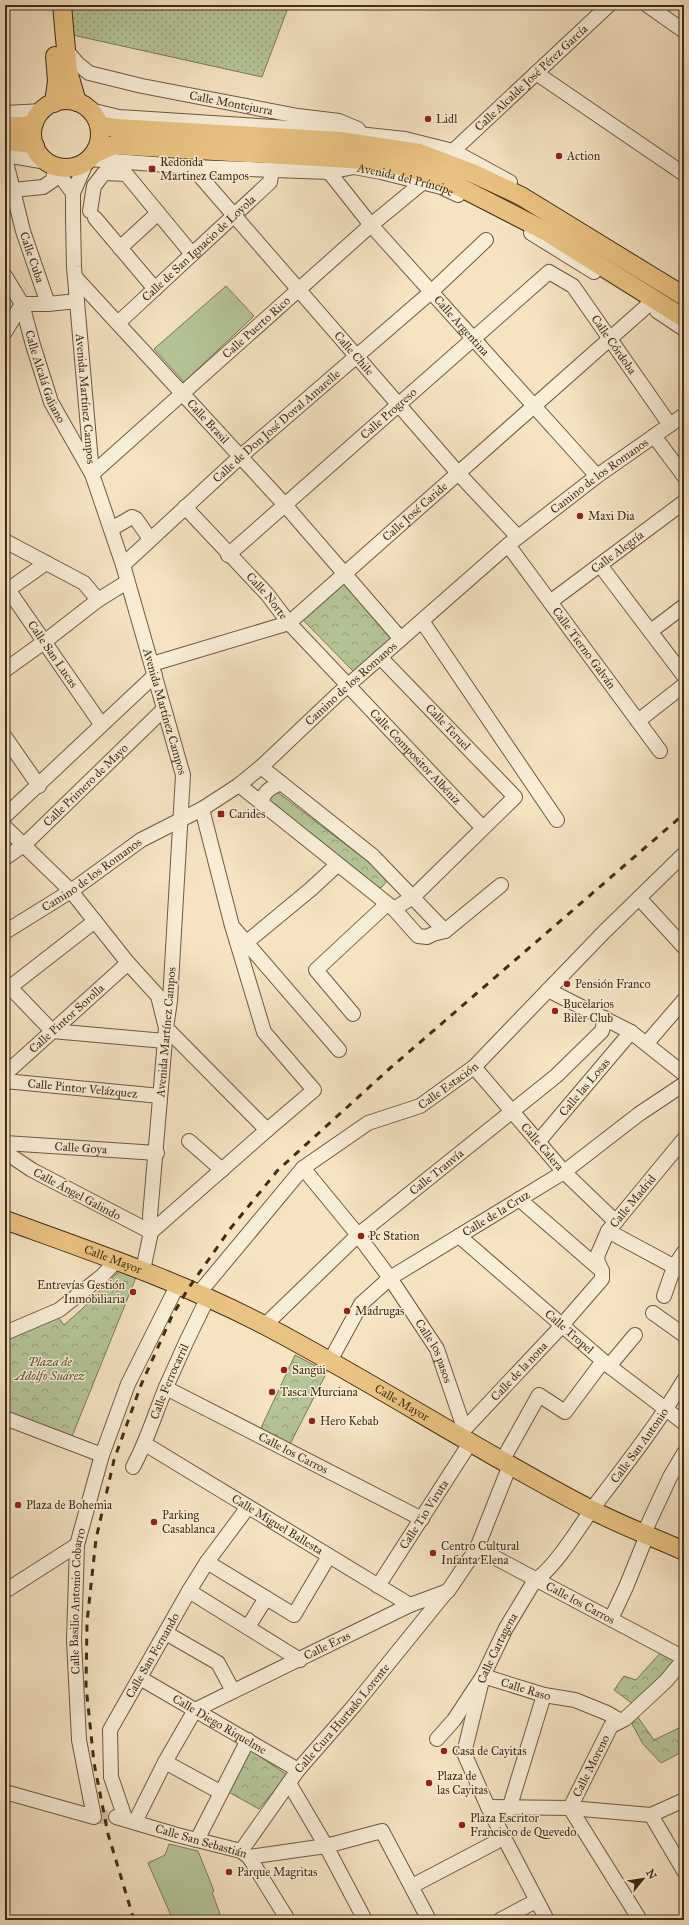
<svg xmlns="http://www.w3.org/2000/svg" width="689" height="1925" font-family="'IM FELL Great Primer',serif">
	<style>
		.grass { fill: url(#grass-dots); stroke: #7a7956 }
		.park { fill: url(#park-crowns); stroke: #7a7956 }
		.garden { fill: #b5c598; stroke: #7a7956 }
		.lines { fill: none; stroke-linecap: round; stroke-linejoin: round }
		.minor-tunnel { stroke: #d1bf9f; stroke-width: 14; stroke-dasharray: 14 7; stroke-linecap: butt }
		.minor-casing { stroke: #6d5a40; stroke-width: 16 }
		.major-casing { stroke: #402d15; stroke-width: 20 }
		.minor { stroke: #f8edd7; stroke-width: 14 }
		.major { stroke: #eac281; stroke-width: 18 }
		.rail { stroke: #402d15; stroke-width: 3; stroke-dasharray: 7 7; stroke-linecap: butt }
		.poi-dot { fill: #8f2418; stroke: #f8edd7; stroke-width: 1.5 }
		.labels { text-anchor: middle; stroke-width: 3; stroke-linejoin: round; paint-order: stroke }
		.street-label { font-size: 12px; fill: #402d15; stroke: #f8edd7 }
		.poi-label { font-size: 12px; fill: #402d15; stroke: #f8edd7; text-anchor: start }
		.park-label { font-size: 12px; font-style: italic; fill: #5d5336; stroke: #f8edd7 }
	</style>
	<defs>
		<pattern id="grass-dots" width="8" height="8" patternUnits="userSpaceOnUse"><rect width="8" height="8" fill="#b5c598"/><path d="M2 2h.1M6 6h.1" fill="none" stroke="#95a07b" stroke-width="1.8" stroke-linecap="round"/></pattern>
		<pattern id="park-crowns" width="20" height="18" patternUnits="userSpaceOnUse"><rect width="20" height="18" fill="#b5c598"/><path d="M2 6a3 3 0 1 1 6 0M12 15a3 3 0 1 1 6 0" fill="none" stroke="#95a07b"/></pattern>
	</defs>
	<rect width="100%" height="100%" fill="#f5e3c2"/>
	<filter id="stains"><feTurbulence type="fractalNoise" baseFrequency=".005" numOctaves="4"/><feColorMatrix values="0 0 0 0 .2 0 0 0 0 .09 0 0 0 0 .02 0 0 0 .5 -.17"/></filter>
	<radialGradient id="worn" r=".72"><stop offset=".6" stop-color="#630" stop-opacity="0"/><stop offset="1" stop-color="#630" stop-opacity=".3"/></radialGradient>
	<!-- grass -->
	<path class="grass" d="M65,5H289L262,77L68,34Z"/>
	<!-- park -->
	<path class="park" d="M344,581L394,636L354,672L301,618Z
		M276,791L384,874L386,882L382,887L377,888L268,806L266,795Z
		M121,1269L137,1275L71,1439L5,1413V1337L57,1316L64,1325L81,1310Z
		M295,1355L327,1372L289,1446L260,1430Z
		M662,1651L677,1660L633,1704L614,1690L624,1676L636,1680Z
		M637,1716L654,1740L681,1727L684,1733V1751L661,1763L643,1744L632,1724Z
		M249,1749L287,1775L259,1809L225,1790Z"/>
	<!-- garden -->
	<path class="garden" d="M226,286L254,316L184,382L154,349Z
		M169,1844L198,1851L214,1891L212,1892L220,1914L207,1920H173L148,1863L165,1855Z"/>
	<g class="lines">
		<!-- minor-tunnel -->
		<path class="minor-tunnel" d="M94,1817H116"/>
		<!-- minor casing -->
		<g class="minor-casing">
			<g id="minor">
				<path d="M647,5L684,31"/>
				<path id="s1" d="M66,50L78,64L89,73L142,86L298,116L339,121L358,129"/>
				<path d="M536,73L684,174"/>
				<path d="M90,110L119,117L321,130L405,139L453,151L510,182"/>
				<path d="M5,113L43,111"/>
				<path id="s2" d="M453,151L609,5"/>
				<path d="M5,155L47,162"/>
				<path id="s3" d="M5,158L23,231L48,304L77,301"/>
				<path id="s4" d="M89,159L192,167L329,172L354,167L381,172L441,187L458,195"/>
				<path id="s5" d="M86,163L73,193V218L74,267L92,474L123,565L183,775L170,1001L166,1028L150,1216L151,1232L143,1270"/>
				<path d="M52,165L73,193"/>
				<path id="s6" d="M192,167L458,473L518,537"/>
				<path id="s7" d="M329,172L371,225L597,476"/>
				<path d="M13,190L43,187L52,181L56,169"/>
				<path d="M90,211L94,186L104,173L126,174L192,254"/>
				<path d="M95,218L155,289"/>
				<path d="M531,233L594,272"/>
				<path d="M120,248L158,213"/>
				<path id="s8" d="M5,276L22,304L33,345L51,402L92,474L371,225L422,183"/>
				<path id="s9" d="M76,278L285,505L401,639"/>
				<path d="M657,311L684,329"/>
				<path id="s10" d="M118,323L270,182L272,170"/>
				<path d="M5,332L22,304H48"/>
				<path d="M654,436L684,476"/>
				<path id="s11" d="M185,507L267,594L289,623L483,828"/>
				<path d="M111,529L132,517L136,519L150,539"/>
				<path d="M5,541L84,583L98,600L127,582"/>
				<path id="s12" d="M508,545L660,751"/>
				<path id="s13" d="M228,555L549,272L573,286L670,425"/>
				<path id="s14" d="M123,565L241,456L431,292L486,240"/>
				<path d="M600,565L684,676"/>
				<path id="s15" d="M5,585L101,724"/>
				<path d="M5,592L46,563"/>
				<path id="s16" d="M550,602L684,502"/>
				<path d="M422,621L557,820"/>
				<path d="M651,631L684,606"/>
				<path id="s17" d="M152,664L289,623L648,305"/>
				<path d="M5,670L44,642L98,600"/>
				<path d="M638,721L684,685"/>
				<path d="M5,737L39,786"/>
				<path d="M261,767L373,856L445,931L433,934L427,937L418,936L394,909"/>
				<path d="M239,785L394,909L413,897L515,797L380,657"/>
				<path d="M261,803C264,791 270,788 281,783"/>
				<path d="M202,809L232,926L339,1050"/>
				<path d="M5,816L155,675"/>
				<path d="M5,827L71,891L128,963L158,996L166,1028L267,1130L151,1232L32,1170L5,1152"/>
				<path id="s18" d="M5,858L24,845L164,709"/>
				<path d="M639,898L684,947"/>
				<path d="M233,929L264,1032L314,1090L267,1130"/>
				<path d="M445,931L501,885"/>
				<path id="s19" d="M5,932L71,891L141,840L202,809L239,785L261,767L337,695L508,545L597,476L684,415"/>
				<path d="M247,942L311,889L337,865"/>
				<path d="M5,982L52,1031L165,1041"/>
				<path d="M548,990L631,1032L684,1074"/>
				<path d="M5,991L95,921"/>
				<path d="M353,1014L316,970L387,904"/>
				<path d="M647,1043L684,1000"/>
				<path id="s20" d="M474,1067L564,1172L616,1222"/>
				<path id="s21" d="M5,1074L128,963"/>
				<path id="s22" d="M5,1081L160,1096"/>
				<path d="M189,1141L222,1170"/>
				<path id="s23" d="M538,1142L631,1032"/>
				<path id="s24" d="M5,1143L157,1153"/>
				<path id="s25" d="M303,1168L358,1235L390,1278L437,1349L464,1428"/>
				<path d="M608,1231L684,1272"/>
				<path id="s26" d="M459,1236L609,1366L684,1423"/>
				<path id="s27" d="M602,1271L597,1260L598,1254L608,1231L684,1139"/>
				<path id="s28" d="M199,1293L303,1168L368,1123L420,1106L474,1067L604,932L684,854"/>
				<path d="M664,1296L674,1267L684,1252"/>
				<path d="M653,1313L684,1335"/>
				<path id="s29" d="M265,1325L358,1235L556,1076L602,1031L605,1018"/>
				<path d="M5,1333L59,1310L102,1276L117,1260"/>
				<path id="s30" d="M330,1361L361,1304L390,1278L564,1172L639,1114L684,1084"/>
				<path d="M609,1366L635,1335"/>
				<path id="s31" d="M166,1388L422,1519"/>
				<path d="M5,1418L102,1455"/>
				<path id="s32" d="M458,1436L556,1332L602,1279V1271L519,1199"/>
				<path id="s33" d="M145,1444L410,1605"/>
				<path d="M502,1461L539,1395L565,1412L603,1361"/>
				<path id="s34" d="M133,1467C147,1441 155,1414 166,1387C179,1357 193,1327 208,1297"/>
				<path d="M644,1533L670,1477L684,1453"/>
				<path id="s35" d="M477,1548L684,1658"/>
				<path d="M207,1562L294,1615L329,1556"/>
				<path id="s36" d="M378,1586L470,1443"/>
				<path d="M5,1591L77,1545"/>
				<path d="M189,1591L300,1660"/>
				<path d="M611,1619L626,1587L647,1535"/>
				<path d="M248,1627L266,1598"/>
				<path d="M166,1633L218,1663L233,1691"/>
				<path id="s37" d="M140,1678L298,1770"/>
				<path id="s38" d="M437,1739L454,1720L483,1676L544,1695L575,1700L607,1713L619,1720"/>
				<path d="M165,1762L220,1792"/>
				<path d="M289,1783L326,1846L365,1920"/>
				<path id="s39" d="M5,1792L94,1817L79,1740L74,1640L77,1545L102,1455L128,1384L178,1284"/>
				<path d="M488,1807L570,1808L651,1815L684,1800"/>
				<path id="s40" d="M570,1808L611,1726L625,1719L666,1681L684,1659"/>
				<path d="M570,1808L640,1920"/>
				<path d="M509,1809L544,1695"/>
				<path d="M651,1815L684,1871"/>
				<path d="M116,1817L177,1835L241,1851L249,1857L326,1846L382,1831L429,1920"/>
				<path id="s41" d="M125,1818L111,1777L110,1730L189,1591L207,1562L248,1507"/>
				<path id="s42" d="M135,1822L165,1762L195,1710L410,1605L448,1591L477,1548L510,1465"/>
				<path d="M197,1840L248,1740"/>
				<path id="s43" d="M241,1851L298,1770L353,1707L447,1591"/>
				<path d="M249,1857L288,1920"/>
				<path d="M412,1886L496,1842"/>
				<path d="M500,1920L536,1901"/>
				<path id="s44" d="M547,1920L488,1807L464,1753L483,1676L506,1628L535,1580C553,1570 579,1528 592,1509C624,1467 657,1425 684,1380"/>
			</g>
		</g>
		<!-- major casing -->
		<g class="major-casing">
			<g id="major">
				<path d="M62,5L68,71L77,102"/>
				<circle cx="66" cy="134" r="34"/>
				<path d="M54,103L57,81L55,56"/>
				<path d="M99,125L116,128L340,141L419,153L472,173L521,196L684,296"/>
				<path d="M5,126H25L34,123"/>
				<path d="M5,141L25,143L35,146"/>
				<path d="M94,154L113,145L383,161L438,176L547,232L684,318"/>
				<path id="s45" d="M5,1220C93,1252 182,1282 266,1326C376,1384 480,1452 590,1509C620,1525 653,1537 684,1551"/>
			</g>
		</g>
		<!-- minor -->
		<use href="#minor" class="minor"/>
		<!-- major -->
		<use href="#major" class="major"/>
		<!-- rail -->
		<path class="rail" d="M134,1920L108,1834L94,1763L86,1686L87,1622L96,1539L114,1460L141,1385L172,1316L188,1289L230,1229L278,1170L388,1070L684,814"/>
	</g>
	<!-- markers -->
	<g class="poi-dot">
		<circle cx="428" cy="119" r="4"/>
		<circle cx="559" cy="156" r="4"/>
		<rect x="148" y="165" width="8" height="8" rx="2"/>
		<circle cx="580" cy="516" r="4"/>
		<rect x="217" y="810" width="8" height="8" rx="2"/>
		<circle cx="567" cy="984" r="4"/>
		<circle cx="555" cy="1011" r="4"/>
		<circle cx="361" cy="1236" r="4"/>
		<circle cx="133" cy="1292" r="4"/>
		<circle cx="347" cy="1311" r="4"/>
		<circle cx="284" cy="1370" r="4"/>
		<circle cx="272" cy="1392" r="4"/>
		<circle cx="312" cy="1421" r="4"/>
		<circle cx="18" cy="1505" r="4"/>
		<circle cx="154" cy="1522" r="4"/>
		<circle cx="433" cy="1553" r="4"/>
		<circle cx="444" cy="1751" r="4"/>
		<circle cx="429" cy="1783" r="4"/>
		<circle cx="462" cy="1825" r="4"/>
		<circle cx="229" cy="1872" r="4"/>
	</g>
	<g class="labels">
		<!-- street labels -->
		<g class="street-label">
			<text dy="4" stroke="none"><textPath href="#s2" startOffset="107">Calle Alcalde José Pérez García</textPath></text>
			<text dy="4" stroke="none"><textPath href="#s1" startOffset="178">Calle Montejurra</textPath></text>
			<text dy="4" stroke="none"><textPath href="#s4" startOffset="319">Avenida del Príncipe</textPath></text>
			<text dy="4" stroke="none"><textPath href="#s10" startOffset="110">Calle de San Ignacio de Loyola</textPath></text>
			<text dy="4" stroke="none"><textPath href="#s3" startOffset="103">Calle Cuba</textPath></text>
			<text dy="4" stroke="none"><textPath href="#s7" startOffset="203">Calle Argentina</textPath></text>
			<text dy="4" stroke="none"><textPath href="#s8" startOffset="438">Calle Puerto Rico</textPath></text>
			<text dy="4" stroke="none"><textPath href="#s13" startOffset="527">Calle Córdoba</textPath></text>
			<text dy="4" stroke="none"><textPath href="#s6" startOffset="247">Calle Chile</textPath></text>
			<text dy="4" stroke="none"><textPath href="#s8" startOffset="109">Calle Alcalá Galiano</textPath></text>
			<text dy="4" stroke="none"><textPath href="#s5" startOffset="239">Avenida Martínez Campos</textPath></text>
			<text dy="4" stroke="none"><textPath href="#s13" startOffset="214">Calle Progreso</textPath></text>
			<text dy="4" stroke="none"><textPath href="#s9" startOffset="195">Calle Brasil</textPath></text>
			<text dy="4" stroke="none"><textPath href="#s14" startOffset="207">Calle de Don José Doval Amarelle</textPath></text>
			<text dy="4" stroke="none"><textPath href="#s19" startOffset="752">Camino de los Romanos</textPath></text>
			<text dy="4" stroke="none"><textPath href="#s17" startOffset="311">Calle José Caride</textPath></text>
			<text dy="4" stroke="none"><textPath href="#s16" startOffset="84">Calle Alegría</textPath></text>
			<text dy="4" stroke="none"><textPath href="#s11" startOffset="121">Calle Norte</textPath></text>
			<text dy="4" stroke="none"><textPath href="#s12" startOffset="128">Calle Tierno Galván</textPath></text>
			<text dy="4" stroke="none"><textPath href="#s15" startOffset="84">Calle San Lucas</textPath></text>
			<text dy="4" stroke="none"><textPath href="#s19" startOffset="428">Camino de los Romanos</textPath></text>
			<text dy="4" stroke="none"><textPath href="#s5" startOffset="563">Avenida Martínez Campos</textPath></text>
			<text transform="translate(448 727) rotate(46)" y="4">Calle Teruel</text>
			<text dy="4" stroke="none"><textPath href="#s11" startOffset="340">Calle Compositor Albéniz</textPath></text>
			<text dy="4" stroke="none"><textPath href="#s18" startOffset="109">Calle Primero de Mayo</textPath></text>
			<text dy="4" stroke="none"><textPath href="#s19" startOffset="104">Camino de los Romanos</textPath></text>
			<text dy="4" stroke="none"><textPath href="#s21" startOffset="83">Calle Pintor Sorolla</textPath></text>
			<text transform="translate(166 1032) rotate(-85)" y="4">Avenida Martínez Campos</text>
			<text dy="4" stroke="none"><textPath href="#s28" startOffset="331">Calle Estación</textPath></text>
			<text dy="4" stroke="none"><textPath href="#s23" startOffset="72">Calle las Losas</textPath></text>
			<text dy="4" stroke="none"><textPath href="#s22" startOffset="78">Calle Pintor Velázquez</textPath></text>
			<text dy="4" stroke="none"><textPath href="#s20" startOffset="105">Calle Calera</textPath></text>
			<text dy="4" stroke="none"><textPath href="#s24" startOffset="76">Calle Goya</textPath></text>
			<text dy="4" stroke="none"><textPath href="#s29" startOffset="230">Calle Tranvía</textPath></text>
			<text transform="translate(77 1194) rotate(28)" y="4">Calle Ángel Galindo</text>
			<text dy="4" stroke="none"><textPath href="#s27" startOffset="82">Calle Madrid</textPath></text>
			<text dy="4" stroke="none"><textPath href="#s30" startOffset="228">Calle de la Cruz</textPath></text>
			<text dy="4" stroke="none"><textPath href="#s45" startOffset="115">Calle Mayor</textPath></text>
			<text dy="4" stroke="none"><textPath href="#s26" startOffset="146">Calle Tropel</textPath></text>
			<text dy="4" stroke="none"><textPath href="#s25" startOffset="226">Calle los pasos</textPath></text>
			<text dy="4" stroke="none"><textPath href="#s32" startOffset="89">Calle de la nona</textPath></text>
			<text dy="4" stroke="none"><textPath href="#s34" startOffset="93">Calle Ferrocarril</textPath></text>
			<text dy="4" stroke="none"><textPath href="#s45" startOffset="438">Calle Mayor</textPath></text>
			<text dy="4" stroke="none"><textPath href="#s44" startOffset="546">Calle San Antonio</textPath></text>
			<text dy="4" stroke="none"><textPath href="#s31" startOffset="143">Calle los Carros</textPath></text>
			<text dy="4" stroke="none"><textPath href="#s36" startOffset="85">Calle Tio Viruta</textPath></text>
			<text dy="4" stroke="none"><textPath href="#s33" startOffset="155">Calle Miguel Ballesta</textPath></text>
			<text dy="4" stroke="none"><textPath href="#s39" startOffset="310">Calle Basilio Antonio Cobarro</textPath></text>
			<text dy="4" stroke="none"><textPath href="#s35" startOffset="117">Calle los Carros</textPath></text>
			<text dy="4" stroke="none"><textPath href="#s42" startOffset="274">Calle Eras</textPath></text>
			<text dy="4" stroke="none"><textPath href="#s44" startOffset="297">Calle Cartagena</textPath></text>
			<text dy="4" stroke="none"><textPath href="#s41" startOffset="176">Calle San Fernando</textPath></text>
			<text dy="4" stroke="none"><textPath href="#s38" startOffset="123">Calle Raso</textPath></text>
			<text dy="4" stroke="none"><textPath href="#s43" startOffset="167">Calle Cura Hurtado Lorente</textPath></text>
			<text dy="4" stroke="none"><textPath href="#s37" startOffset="92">Calle Diego Riquelme</textPath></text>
			<text dy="4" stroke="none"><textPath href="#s40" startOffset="47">Calle Moreno</textPath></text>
			<text transform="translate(201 1841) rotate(16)" y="4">Calle San Sebastián</text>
		</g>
		<!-- poi labels -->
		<g class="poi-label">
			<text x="436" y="123">Lidl</text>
			<text x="567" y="160">Action</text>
			<text x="160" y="166">Redonda<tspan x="160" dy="14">Martinez Campos</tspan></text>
			<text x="588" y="520">Maxi Dia</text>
			<text x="229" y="818">Carides</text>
			<text x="575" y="988">Pensión Franco</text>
			<text x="563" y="1008">Bucelarios<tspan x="563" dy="14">Biler Club</tspan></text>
			<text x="369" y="1240">Pc Station</text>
			<text x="125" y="1289" text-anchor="end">Entrevías Gestión<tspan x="125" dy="14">Inmobiliaria</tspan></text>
			<text x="355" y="1315">Madrugas</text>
			<text x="292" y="1374">Sangüi</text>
			<text x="280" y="1396">Tasca Murciana</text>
			<text x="320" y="1425">Hero Kebab</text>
			<text x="26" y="1509">Plaza de Bohemia</text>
			<text x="162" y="1519">Parking<tspan x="162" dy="14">Casablanca</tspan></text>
			<text x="441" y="1550">Centro Cultural<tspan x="441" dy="14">Infanta Elena</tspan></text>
			<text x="452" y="1755">Casa de Cayitas</text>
			<text x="437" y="1780">Plaza de<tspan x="437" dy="14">las Cayitas</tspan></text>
			<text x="470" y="1822">Plaza Escritor<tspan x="470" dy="14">Francisco de Quevedo</tspan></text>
			<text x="237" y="1876">Parque Magritas</text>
		</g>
		<!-- park labels -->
		<g class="park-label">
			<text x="50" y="1366">Plaza de<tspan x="50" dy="14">Adolfo Suárez</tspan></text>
		</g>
	</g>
	<!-- margin -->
	<rect width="689" height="1925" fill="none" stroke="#f5e3c2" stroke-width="20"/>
	<rect x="6" y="6" width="677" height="1913" fill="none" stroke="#402d15" stroke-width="2"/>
	<rect x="10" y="10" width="669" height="1905" fill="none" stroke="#402d15"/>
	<!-- north arrow -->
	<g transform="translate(643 1879) rotate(60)" stroke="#f8edd7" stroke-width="3" paint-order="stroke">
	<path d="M0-3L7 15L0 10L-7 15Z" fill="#402d15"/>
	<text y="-6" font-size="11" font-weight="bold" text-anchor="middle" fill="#402d15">N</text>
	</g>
	<rect width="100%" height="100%" filter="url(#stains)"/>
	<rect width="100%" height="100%" fill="url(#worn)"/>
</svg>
